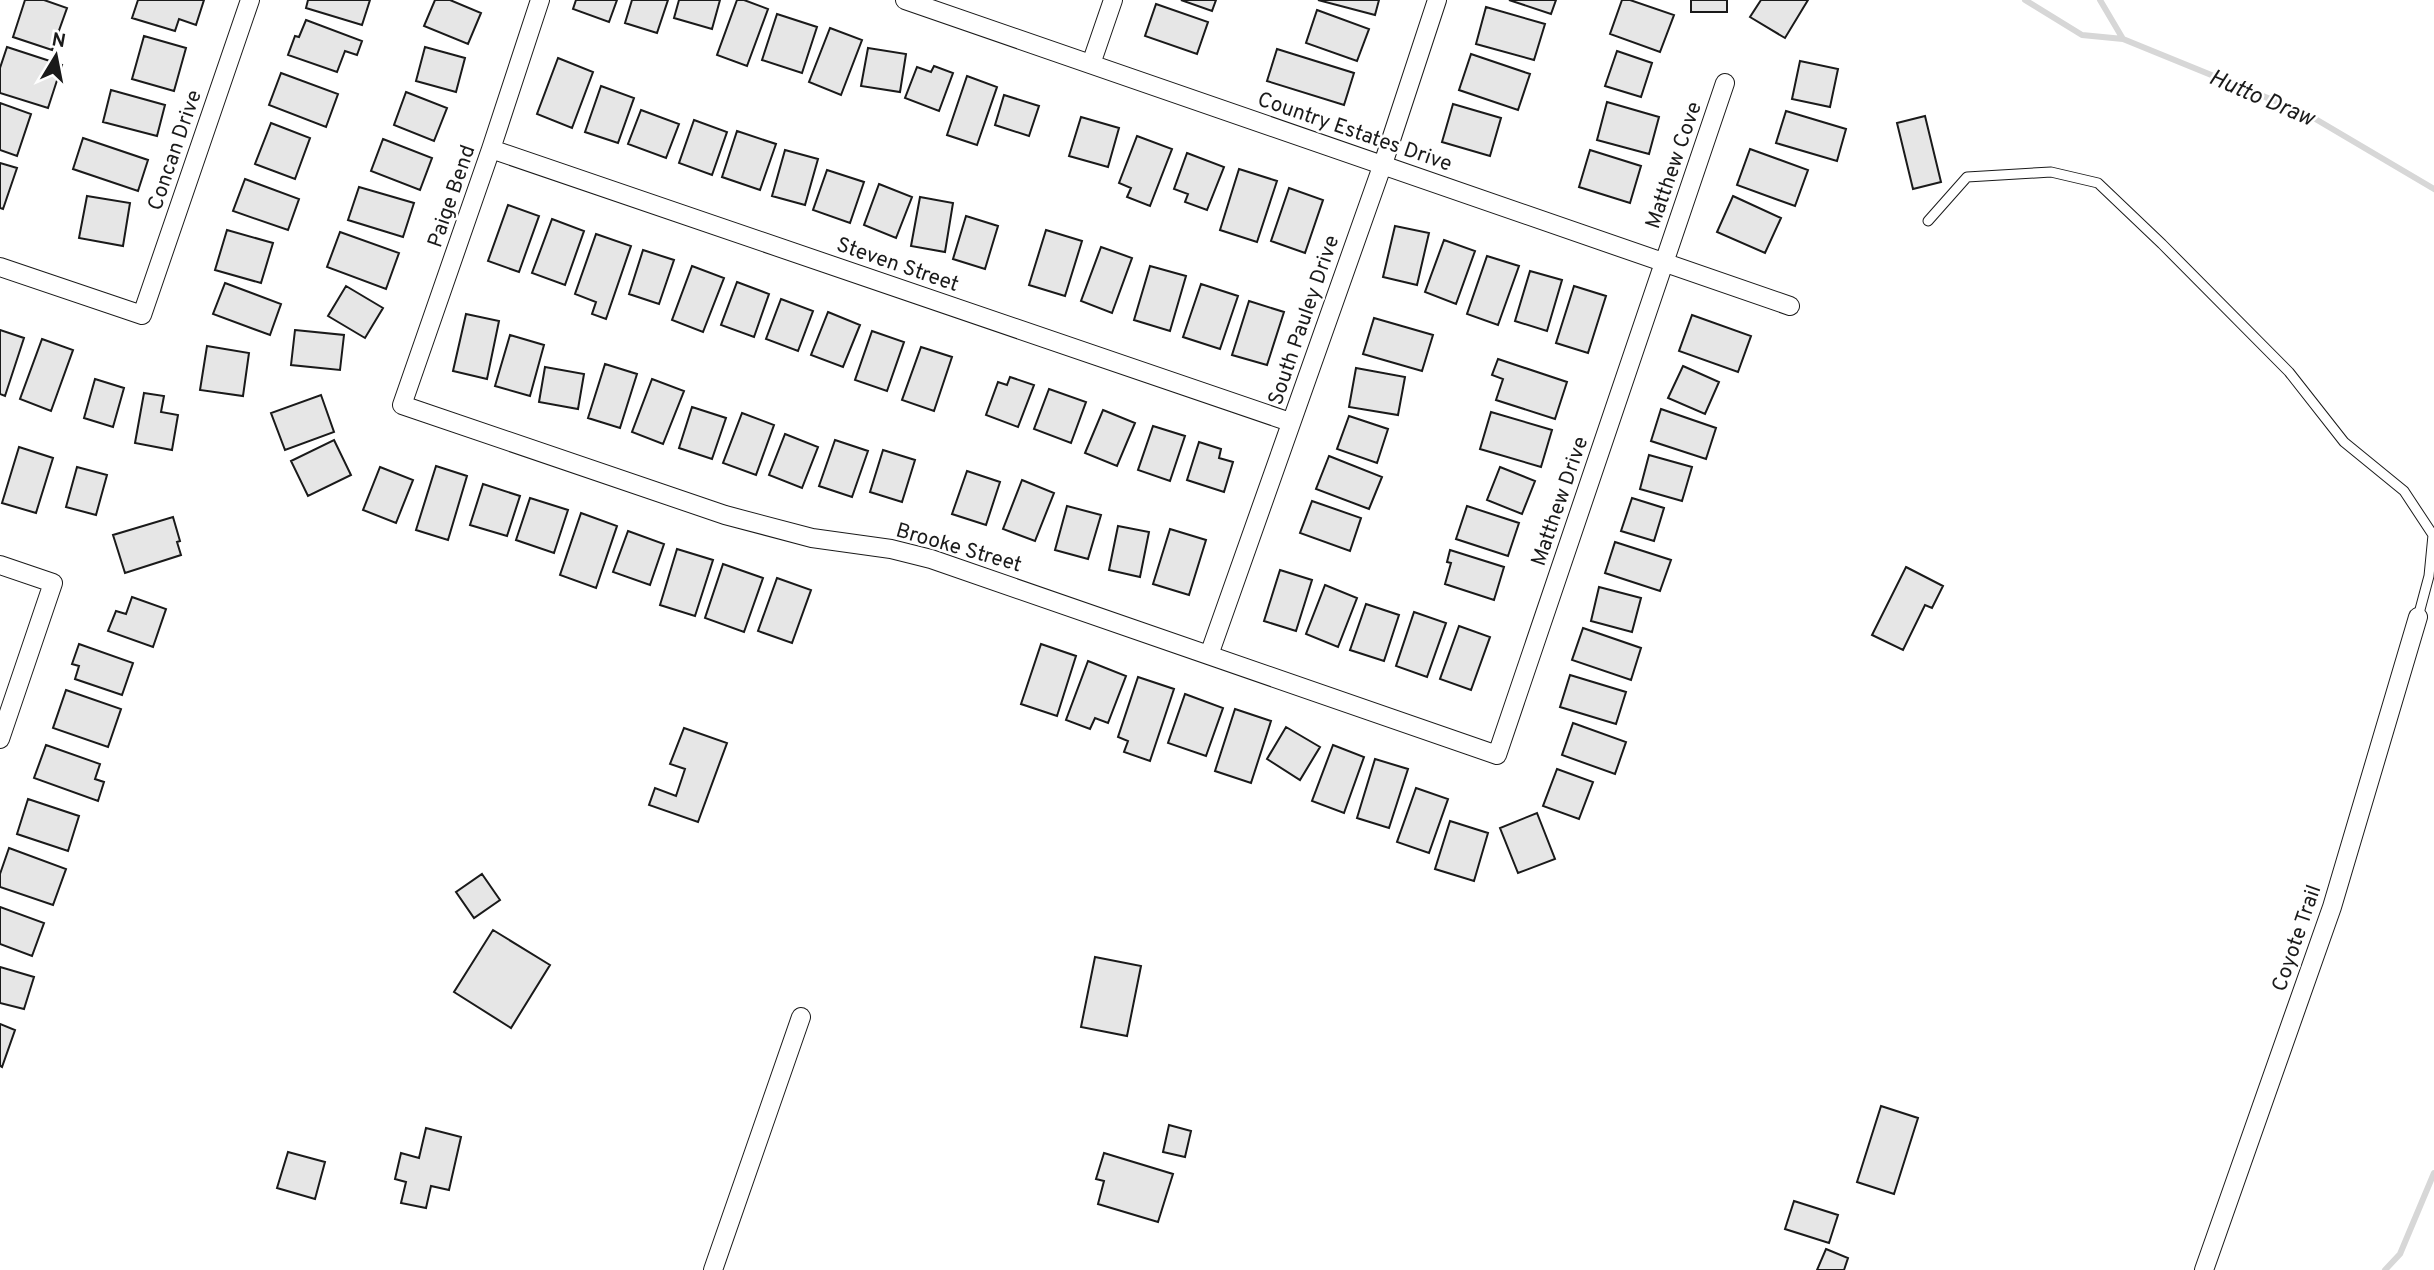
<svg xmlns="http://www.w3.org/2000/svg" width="2434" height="1270" font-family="Overpass,sans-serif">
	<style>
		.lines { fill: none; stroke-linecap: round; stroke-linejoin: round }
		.stream { stroke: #d7d7d7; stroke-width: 6 }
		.building { fill: #e6e6e6; stroke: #1a1a1a; stroke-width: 2 }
		.lane-casing { stroke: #1a1a1a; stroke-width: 11 }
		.street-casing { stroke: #1a1a1a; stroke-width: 20 }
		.lane { stroke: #fff; stroke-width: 9 }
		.street { stroke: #fff; stroke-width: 18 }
		.labels { text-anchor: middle; stroke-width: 5; stroke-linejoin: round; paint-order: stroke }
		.street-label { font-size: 21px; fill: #1a1a1a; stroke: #fff }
		.water-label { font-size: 23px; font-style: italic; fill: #1a1a1a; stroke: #fff }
	</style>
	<rect width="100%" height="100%" fill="#fff"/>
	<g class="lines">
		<!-- stream -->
		<path class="stream" d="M2025,0L2082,35L2123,39
			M2100,0L2123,39L2307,114L2434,189
			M2385,1270L2400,1254L2434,1173"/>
	</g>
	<!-- building -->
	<path class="building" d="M25,0H44L67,8L52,50L13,37Z
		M138,0H204L196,25L179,19L175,31L132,18Z
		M308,0H370L362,25L306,8Z
		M435,0H450L481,13L468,44L424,26Z
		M576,0H617L609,22L573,9Z
		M632,0H668L657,33L625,23Z
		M679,0H720L712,29L674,18Z
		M737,0H744L768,9L747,66L717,55Z
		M1181,0H1216L1212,11Z
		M1318,0H1379L1375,15Z
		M1509,0H1556L1551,14Z
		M1622,0H1630L1674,15L1660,52L1610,34Z
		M1691,0H1727V12H1691Z
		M1761,0H1808L1785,38L1750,17Z
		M1156,4L1208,22L1197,54L1145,36Z
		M1486,7L1545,24L1534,60L1476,44Z
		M1317,10L1369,29L1357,61L1306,43Z
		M777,14L817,27L802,73L762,60Z
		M306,20L362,41L357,55L345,51L337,72L288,55L295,36L299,37Z
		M830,28L862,40L841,95L809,82Z
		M144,36L186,48L174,91L132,79Z
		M7,47L62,65L48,108L0,93V68Z
		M425,47L465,58L456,92L416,81Z
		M868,48L906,54L900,92L861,86Z
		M1277,49L1354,73L1344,105L1267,81Z
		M1617,51L1652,63L1641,97L1605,86Z
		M1471,54L1530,74L1518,110L1459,90Z
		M558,58L593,72L572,128L537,114Z
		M1800,61L1838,69L1830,107L1792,99Z
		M934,66L953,73L939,111L905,98L917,67L931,72Z
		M281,73L338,94L326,127L269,105Z
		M967,76L997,87L977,145L947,135Z
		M601,86L634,98L618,143L585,132Z
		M111,90L165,105L157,136L103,122Z
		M406,92L447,108L434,141L394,125Z
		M1004,95L1039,106L1029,136L995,125Z
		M1607,102L1659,117L1649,154L1597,140Z
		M0,103L31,114L17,156L0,150Z
		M1453,104L1501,118L1490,156L1442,142Z
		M641,110L679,124L666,158L628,144Z
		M1786,111L1846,129L1837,161L1776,143Z
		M1925,116L1941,182L1913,189L1897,123Z
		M1081,117L1119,128L1108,167L1069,156Z
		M694,120L727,132L712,175L679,163Z
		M271,123L310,138L295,179L255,164Z
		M737,131L776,144L760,190L722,177Z
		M1137,136L1172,149L1150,206L1127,197L1131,188L1119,183Z
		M83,138L148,160L138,191L73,169Z
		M383,139L432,158L420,190L371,171Z
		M1750,149L1808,170L1795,206L1737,185Z
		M785,150L818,159L805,205L772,196Z
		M1590,150L1641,166L1630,203L1579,187Z
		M1187,153L1224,167L1207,210L1185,202L1188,194L1174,189Z
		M0,163L17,168L3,209L0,208Z
		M1239,169L1277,181L1257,242L1220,230Z
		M827,170L864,182L850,223L813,210Z
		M245,179L299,199L288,230L233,211Z
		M879,184L912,197L896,238L864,225Z
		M359,187L414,203L403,237L348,220Z
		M1289,188L1323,200L1305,253L1271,241Z
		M87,196L130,203L123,246L79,238Z
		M1733,196L1781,218L1765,253L1717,232Z
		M920,197L953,203L945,252L911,246Z
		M508,205L539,216L519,272L488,261Z
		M966,216L998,226L985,269L953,259Z
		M552,219L584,231L565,285L532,273Z
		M1395,226L1429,233L1417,285L1383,277Z
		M227,230L273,243L261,283L215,270Z
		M1046,230L1082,241L1065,296L1029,285Z
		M340,232L399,253L386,289L327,267Z
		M596,234L631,246L606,319L592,314L596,302L575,294Z
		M1444,240L1475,251L1456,304L1425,292Z
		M1101,247L1132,258L1112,313L1081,301Z
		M643,250L674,260L659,304L629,294Z
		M1487,256L1519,266L1498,325L1467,314Z
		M692,266L724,278L703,332L672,320Z
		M1150,266L1186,276L1170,331L1134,320Z
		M1530,271L1562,280L1547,331L1515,321Z
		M737,282L769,294L754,337L721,325Z
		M225,283L281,304L270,335L213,314Z
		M1201,284L1238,296L1220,349L1183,337Z
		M346,286L383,308L365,338L328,316Z
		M1574,286L1606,296L1588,353L1556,343Z
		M781,299L813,311L798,351L766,339Z
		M1249,301L1284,312L1267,365L1232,355Z
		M828,312L860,325L843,367L811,355Z
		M466,314L499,321L487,379L453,371Z
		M1692,315L1751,336L1738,372L1679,351Z
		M1374,318L1433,335L1422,371L1363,354Z
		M0,330L24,338L5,396L0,394Z
		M295,330L344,335L340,370L291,365Z
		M872,331L904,342L887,391L855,380Z
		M510,335L544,345L530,396L495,386Z
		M42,339L73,350L51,411L20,399Z
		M207,346L249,353L243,396L200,390Z
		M921,347L952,357L934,411L902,400Z
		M1498,359L1567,382L1555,419L1496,400L1503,379L1492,375Z
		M605,364L637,374L620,428L588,418Z
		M1683,366L1719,382L1705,414L1668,398Z
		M545,367L584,374L578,409L539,402Z
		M1356,368L1405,377L1398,415L1349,407Z
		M1010,377L1034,385L1018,427L986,415L998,382L1007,385Z
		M95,379L124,388L113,427L84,418Z
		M652,379L684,391L663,444L632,432Z
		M1049,389L1086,402L1071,443L1034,429Z
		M144,393L164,396L161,412L178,415L172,450L135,443Z
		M321,395L334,432L285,450L271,413Z
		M692,407L726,418L712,459L679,448Z
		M1661,409L1716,428L1706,459L1651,441Z
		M1103,410L1135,423L1117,466L1085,453Z
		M1491,412L1552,430L1541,467L1480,449Z
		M742,413L774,425L756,475L723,463Z
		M1349,416L1388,429L1377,463L1337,449Z
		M1153,426L1185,436L1170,481L1138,470Z
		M785,434L818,447L802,488L769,475Z
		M334,440L351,475L308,496L291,461Z
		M835,440L868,451L852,497L819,486Z
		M1199,442L1221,449L1219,458L1233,462L1224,492L1187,480Z
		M19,447L53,458L36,513L2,503Z
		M883,450L915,460L902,502L870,492Z
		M1649,455L1692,467L1682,501L1640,489Z
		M1329,456L1382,477L1369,509L1316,489Z
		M436,466L467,476L448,540L416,530Z
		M77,467L107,475L96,515L66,507Z
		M380,467L413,480L396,523L363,510Z
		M1500,467L1535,481L1522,514L1487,500Z
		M967,471L1000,482L986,525L952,514Z
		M1022,480L1054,493L1035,541L1003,529Z
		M483,484L520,496L507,536L470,525Z
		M530,498L568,510L554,553L516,540Z
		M1632,498L1664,508L1654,541L1621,531Z
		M1312,501L1361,518L1350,551L1300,533Z
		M1067,506L1101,515L1088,559L1055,550Z
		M1467,506L1519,523L1508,556L1456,539Z
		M581,513L617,526L596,588L560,575Z
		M173,517L180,541L177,542L181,555L125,573L113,535Z
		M1118,526L1149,532L1140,577L1109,570Z
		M1170,529L1206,540L1189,595L1153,584Z
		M628,531L664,544L650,585L613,572Z
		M1615,542L1671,560L1660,591L1605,573Z
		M677,549L713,560L695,616L660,605Z
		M1450,550L1504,567L1494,600L1445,584L1451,563L1447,562Z
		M723,564L763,578L744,632L705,618Z
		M1906,567L1943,586L1932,608L1925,605L1903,650L1872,635Z
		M1280,570L1312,580L1296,631L1264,621Z
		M777,578L811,590L792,643L758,631Z
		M1325,585L1357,598L1338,647L1306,634Z
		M1599,587L1641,598L1632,632L1591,621Z
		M132,597L166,609L153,647L108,631L116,611L126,614Z
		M1366,604L1399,615L1384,661L1350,650Z
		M1414,612L1446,623L1427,677L1396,666Z
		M1459,626L1490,637L1471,690L1440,679Z
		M1583,628L1641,648L1631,680L1572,660Z
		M79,644L133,663L122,695L75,679L79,666L72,664Z
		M1041,644L1076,656L1057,716L1021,704Z
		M1088,661L1126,676L1108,723L1095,718L1090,729L1066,720Z
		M1570,675L1626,692L1616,724L1560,707Z
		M1138,677L1174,689L1150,761L1124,752L1128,741L1118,737Z
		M66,690L121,709L108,747L53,728Z
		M1185,694L1223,708L1206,756L1168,743Z
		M1235,709L1271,721L1251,783L1215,771Z
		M1573,723L1626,742L1615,774L1562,755Z
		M1286,727L1320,747L1300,780L1267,759Z
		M684,728L727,743L698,822L649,805L655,788L676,796L685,769L670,764Z
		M46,745L100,764L95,779L104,782L98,801L34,778Z
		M1333,745L1364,757L1344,813L1312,801Z
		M1375,759L1408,769L1389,828L1357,818Z
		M1557,769L1593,782L1579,819L1543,806Z
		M1416,788L1448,799L1429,853L1397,842Z
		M28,799L79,816L68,851L17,834Z
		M1537,813L1555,859L1518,873L1500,828Z
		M1450,821L1488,833L1474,881L1435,869Z
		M9,848L66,869L53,905L0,887V874Z
		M482,874L500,900L474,918L456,892Z
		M0,907L44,923L32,956L0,944Z
		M493,930L550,965L511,1028L454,992Z
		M1095,957L1141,966L1127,1036L1081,1027Z
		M0,967L34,977L24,1009L0,1003Z
		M0,1024L15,1030L2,1067L0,1066Z
		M1881,1106L1918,1118L1894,1194L1857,1182Z
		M1169,1125L1191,1131L1185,1157L1163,1152Z
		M426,1128L461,1137L449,1190L431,1186L426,1208L401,1203L406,1182L395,1179L401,1153L419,1158Z
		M288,1152L325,1162L315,1199L277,1188Z
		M1104,1153L1173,1174L1158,1222L1098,1204L1104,1181L1096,1179Z
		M1794,1201L1838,1215L1829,1243L1785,1229Z
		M1826,1249L1848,1258L1844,1270H1817Z"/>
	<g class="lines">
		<!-- lane casing -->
		<g class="lane-casing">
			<path id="lane" d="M1928,221L1967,177L2051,172L2098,183L2162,244L2289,372L2344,442L2404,491L2433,535L2429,576L2418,617"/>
		</g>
		<!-- street casing -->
		<g class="street-casing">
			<path id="street" d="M540,0L491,149L402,405L725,515L812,538L891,549L931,559L1497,755L1725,83
				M905,0L1790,306
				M1091,64L1113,0
				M491,149L1290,422
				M0,267L142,315L250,0
				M0,565L53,583L0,739
				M1209,655L1385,158L1437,0
				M713,1270L801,1017
				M2204,1270L2332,907L2418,617"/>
		</g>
		<!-- lane -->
		<use href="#lane" class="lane"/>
		<!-- street -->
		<use href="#street" class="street"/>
	</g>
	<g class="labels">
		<!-- street labels -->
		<g class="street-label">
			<text transform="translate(1355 131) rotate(19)" y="7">Country Estates Drive</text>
			<text transform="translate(174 150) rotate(-71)" y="7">Concan Drive</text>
			<text transform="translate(1673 165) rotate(-71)" y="7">Matthew Cove</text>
			<text transform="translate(451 196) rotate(-71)" y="7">Paige Bend</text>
			<text transform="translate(898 264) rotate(19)" y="7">Steven Street</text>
			<text transform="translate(1303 320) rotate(-71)" y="7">South Pauley Drive</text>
			<text transform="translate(1559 501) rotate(-71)" y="7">Matthew Drive</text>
			<text transform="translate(959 547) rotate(16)" y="7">Brooke Street</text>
			<text transform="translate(2296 938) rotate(-71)" y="7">Coyote Trail</text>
		</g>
		<!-- water labels -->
		<g class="water-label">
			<text transform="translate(2262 97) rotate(23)" y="8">Hutto Draw</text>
		</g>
	</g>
	<!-- north arrow -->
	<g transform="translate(56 56) rotate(10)" stroke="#ffffff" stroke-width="5" paint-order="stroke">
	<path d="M0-5L12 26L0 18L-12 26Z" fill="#1a1a1a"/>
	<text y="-10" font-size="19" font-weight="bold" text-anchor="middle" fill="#1a1a1a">N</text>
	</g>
</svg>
